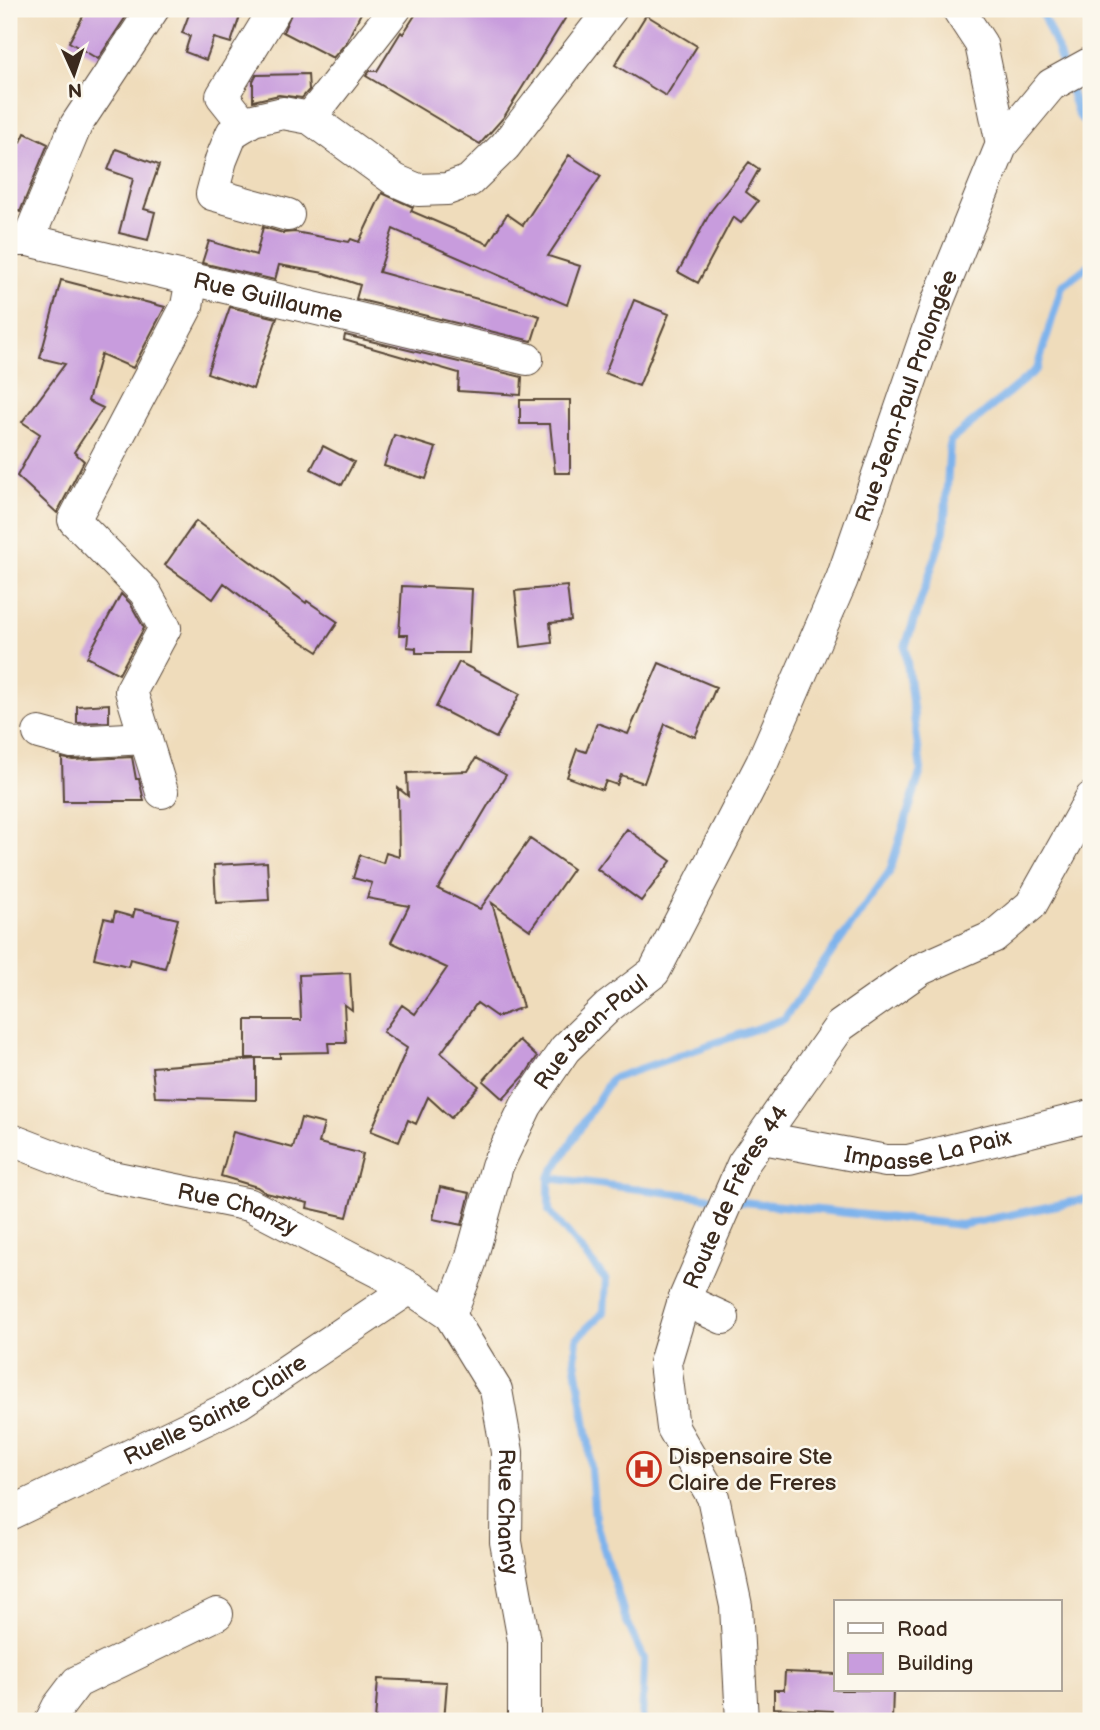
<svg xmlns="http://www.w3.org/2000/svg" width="1100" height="1730" font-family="'Balsamiq Sans',sans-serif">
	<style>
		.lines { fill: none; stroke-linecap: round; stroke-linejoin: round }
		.stream { stroke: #7eb3ec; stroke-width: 8 }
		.building { fill: #c89cdd }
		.street-casing { stroke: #564536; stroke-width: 34 }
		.street { stroke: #fff; stroke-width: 32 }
		.labels { text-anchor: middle; stroke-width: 5; stroke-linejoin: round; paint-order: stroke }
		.street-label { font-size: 23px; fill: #3b2a1e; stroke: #fbf7ec }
		.poi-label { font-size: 23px; fill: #3b2a1e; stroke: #fbf7ec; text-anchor: start }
	</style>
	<rect width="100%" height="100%" fill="#fbf7ec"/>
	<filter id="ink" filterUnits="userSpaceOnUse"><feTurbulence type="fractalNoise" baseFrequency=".0143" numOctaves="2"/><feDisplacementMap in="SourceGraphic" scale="14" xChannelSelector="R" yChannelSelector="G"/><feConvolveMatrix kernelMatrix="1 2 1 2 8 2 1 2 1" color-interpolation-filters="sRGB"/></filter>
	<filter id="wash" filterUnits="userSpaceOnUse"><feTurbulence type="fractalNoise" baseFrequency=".00686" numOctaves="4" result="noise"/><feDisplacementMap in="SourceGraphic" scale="28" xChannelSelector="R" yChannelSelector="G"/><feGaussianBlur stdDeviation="1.57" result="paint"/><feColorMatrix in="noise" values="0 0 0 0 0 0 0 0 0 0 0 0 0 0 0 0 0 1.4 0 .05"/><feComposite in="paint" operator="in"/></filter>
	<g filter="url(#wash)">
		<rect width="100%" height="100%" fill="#efdcbb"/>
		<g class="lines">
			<!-- stream -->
			<path class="stream" d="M1040,9L1057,48L1064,71
				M1068,83L1078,114L1091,131
				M549,1178L721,1199
				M734,1201L961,1225L1091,1198
				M642,1721L644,1659L625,1617L595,1520L589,1445L575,1360L577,1338L604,1312L606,1280L549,1211V1178L611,1079L784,1019L890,871L921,770L905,647L944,531L950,441L1037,369L1062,286L1091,264"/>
		</g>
		<g id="blocks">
			<!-- building -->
			<path class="building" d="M87,9H131L98,59L69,42Z
				M191,9H254L250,14L242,10L231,43L214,38L206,60L185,52L190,36L182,33Z
				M293,9H363L346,43L333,58L283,32Z
				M419,9H571L504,117L480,144L366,76L370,71H377L401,32L403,34Z
				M646,15L697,46L666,96L615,65Z
				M308,74L309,90L302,98L279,95L253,101V81L256,75Z
				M25,133L48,144L20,212L9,207V136L21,142Z
				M116,149L159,165L144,209L155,212L148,240L119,233L133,179L108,170Z
				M569,155L601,176L548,256L580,266L567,305L393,229L379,272L540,316L532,341L356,299L360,285L324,273L279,265L275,280L202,263L209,241L256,255L263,227L283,233L295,232L349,242L351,239L359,242L382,193L413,207L411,211L488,244L507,214L523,225Z
				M749,162L759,169L746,192L758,201L741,223L733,217L698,283L678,272L711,211Z
				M61,280L165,307L133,368L101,354L88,401L103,408L74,452L84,461L57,513L17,476L40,434L22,422L65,364L40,358Z
				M634,300L669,314L639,386L605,373Z
				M230,307L277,318L253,389L207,373Z
				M345,335L522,377L521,395L458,391L459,373L344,340Z
				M520,400H570V473H555L550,424H520Z
				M394,435L436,448L426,479L384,466Z
				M323,446L354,462L342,485L311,469Z
				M196,521L306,603L307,601L338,622L318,652L287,632L224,583L213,599L165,565Z
				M402,586L472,589L469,653H416V648L407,647L408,635H399Z
				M567,586L571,621L550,623L552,643L521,647L515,591Z
				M121,594L130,603L144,628L119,674L87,657Z
				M459,662L520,694L496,738L436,707Z
				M659,663L716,687L695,737L665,724L644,783L621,775L617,785L606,781L602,790L567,777L577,749L586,752L597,723L628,734Z
				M109,704V722L77,723V706Z
				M132,757L136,779H139L144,801H63L62,758L73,760Z
				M476,758L506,775L438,889L480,909L530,839L573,869L530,930L492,903L523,1007L497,1017L477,1003L441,1053L479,1086L451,1118L428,1097L416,1124L408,1120L399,1142L371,1131L407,1048L383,1032L402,1005L415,1014L447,968L391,942L409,906L367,898L372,883L353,878L360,855L383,863L386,853L399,857L398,788L408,796L407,773L468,771Z
				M627,829L671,861L641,901L597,869Z
				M267,862L269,900L216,903L214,865Z
				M135,909L178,919L165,968L130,959L128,966L94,958L104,918L113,920L115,912L133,917Z
				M350,973L352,1010L344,1004L346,1043H328L329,1052L280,1053V1058H246V1020H301L299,975Z
				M519,1040L537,1057L525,1075L503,1099L483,1081Z
				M256,1059V1100L155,1097L152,1067Z
				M301,1118L324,1124L319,1143L363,1154L347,1217L307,1208L308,1203L266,1193L257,1187L221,1176L233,1132L293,1148Z
				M440,1187L470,1193L462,1225L433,1219Z
				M785,1672L836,1674V1690H893L892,1721H832V1711L774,1708V1690H784Z
				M378,1679L447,1682L444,1721H375Z"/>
		</g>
	</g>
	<g filter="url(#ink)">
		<use href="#blocks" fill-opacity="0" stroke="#564536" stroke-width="2"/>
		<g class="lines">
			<!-- street casing -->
			<g class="street-casing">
				<g id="street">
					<path d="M958,9L981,44L1002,144"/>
					<path d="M310,118L395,9"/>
					<path d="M245,125L222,96L275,9"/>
					<path d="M288,215L212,194L221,160L232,133L253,120L283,113L310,118L395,180L418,190L447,189L469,181L505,146L611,9"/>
					<path id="s1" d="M9,240H28L527,359"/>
					<path d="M28,240L76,125L153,9"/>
					<path d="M39,733L72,742L146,738"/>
					<path d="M162,792L131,691L165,628L145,592L74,520L187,306L192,279"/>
					<path id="s2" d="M763,1138L886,1161H908L1091,1116"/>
					<path id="s3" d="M9,1139L102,1175L250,1205L410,1288L450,1315L496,1390L507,1452L506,1542L524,1641V1721"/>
					<path d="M684,1300L723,1318"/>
					<path id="s4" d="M450,1315L470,1263L497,1166L526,1106L565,1049L608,1007L654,972L762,763L842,579L939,298L1002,144L1051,85L1091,63"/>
					<path id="s5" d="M9,1514L239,1403L410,1288"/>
					<path d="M51,1721L58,1707L77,1682L217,1614"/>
					<path id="s6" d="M742,1721L736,1606L713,1497L673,1428L665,1363L684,1300L743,1164L840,1026L921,969L993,937L1031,905L1091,798"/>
				</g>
			</g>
			<!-- street -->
			<use href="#street" class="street"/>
		</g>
	</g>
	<!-- icons -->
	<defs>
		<g id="hospital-ring" transform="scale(1.75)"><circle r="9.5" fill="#fbf7ec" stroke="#c8321e" stroke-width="1.5"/><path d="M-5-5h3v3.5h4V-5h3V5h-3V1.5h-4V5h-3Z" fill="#c8321e"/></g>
	</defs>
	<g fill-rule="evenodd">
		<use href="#hospital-ring" x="644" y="1469"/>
	</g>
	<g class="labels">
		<!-- street labels -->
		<g class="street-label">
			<text dy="8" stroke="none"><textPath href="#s1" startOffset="266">Rue Guillaume</textPath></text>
			<text dy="8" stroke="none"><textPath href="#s4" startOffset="1040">Rue Jean-Paul Prolongée</textPath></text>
			<text dy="8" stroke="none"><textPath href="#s4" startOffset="322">Rue Jean-Paul</textPath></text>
			<text dy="8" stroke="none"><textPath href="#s2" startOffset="168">Impasse La Paix</textPath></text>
			<text dy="8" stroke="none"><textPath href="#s6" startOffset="553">Route de Frères 44</textPath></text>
			<text dy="8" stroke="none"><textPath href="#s3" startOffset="240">Rue Chanzy</textPath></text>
			<text dy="8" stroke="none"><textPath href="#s5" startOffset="231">Ruelle Sainte Claire</textPath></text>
			<text dy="8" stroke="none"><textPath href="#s3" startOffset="690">Rue Chancy</textPath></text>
		</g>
		<!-- poi labels -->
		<g class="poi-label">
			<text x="668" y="1464">Dispensaire Ste<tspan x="668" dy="26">Claire de Freres</tspan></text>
		</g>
	</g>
	<!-- margin -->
	<rect width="1100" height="1730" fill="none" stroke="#fbf7ec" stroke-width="35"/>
	<!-- legend -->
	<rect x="834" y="1600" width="228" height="91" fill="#fbf7ec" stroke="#aea59a" stroke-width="2"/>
	<rect x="848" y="1623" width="35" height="10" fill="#ffffff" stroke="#aea59a" stroke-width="2"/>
	<text x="897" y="1636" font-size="21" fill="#3b2a1e">Road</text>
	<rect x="848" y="1653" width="35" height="21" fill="#c89cdd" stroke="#aea59a" stroke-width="2"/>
	<text x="897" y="1670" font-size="21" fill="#3b2a1e">Building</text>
	<!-- north arrow -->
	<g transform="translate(74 74) rotate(177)" stroke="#fbf7ec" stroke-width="5" paint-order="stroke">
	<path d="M0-5L12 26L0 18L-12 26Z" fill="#3b2a1e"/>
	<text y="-10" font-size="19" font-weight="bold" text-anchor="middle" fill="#3b2a1e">N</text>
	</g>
</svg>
